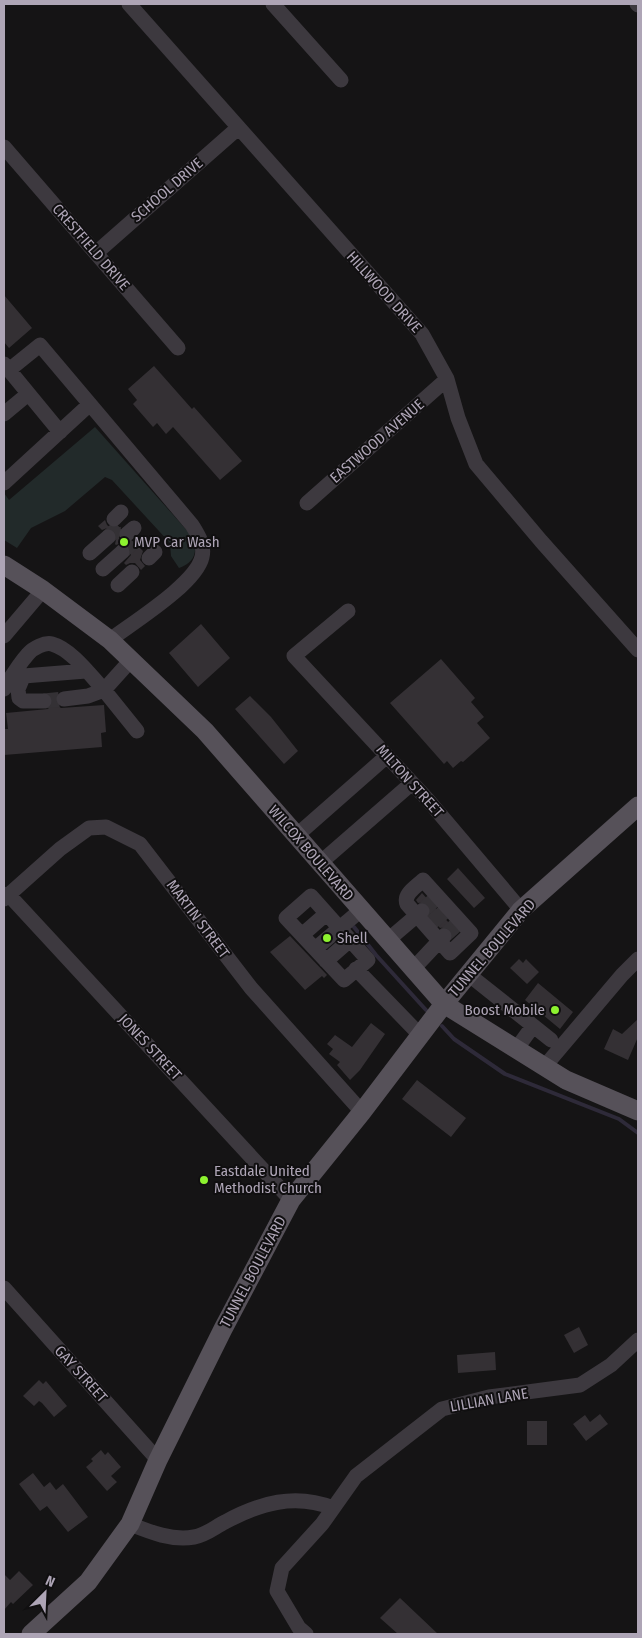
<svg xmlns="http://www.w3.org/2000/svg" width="642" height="1638" font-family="'Fira Sans Condensed',sans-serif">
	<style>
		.green { fill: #222a2a }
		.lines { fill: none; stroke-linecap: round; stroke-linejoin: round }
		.stream { stroke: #2e2a39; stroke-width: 4 }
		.building { fill: #343034 }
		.minor-tunnel { stroke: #343135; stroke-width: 15; stroke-dasharray: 15 8; stroke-linecap: butt }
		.minor { stroke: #3d393f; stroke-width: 15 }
		.major { stroke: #565159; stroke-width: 19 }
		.poi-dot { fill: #8df22f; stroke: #100f10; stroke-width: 2 }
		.labels { text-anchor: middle; stroke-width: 4; stroke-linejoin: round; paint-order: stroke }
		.street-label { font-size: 15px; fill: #aea5b6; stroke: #100f10 }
		.poi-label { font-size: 15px; fill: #aea5b6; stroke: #100f10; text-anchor: start }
	</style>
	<rect width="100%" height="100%" fill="#151415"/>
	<!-- green -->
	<path class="green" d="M95,427L191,535C199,550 195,563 179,568L171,556L170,543L112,480L105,477L65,511L31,528L17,548L4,540V493L9,500Z"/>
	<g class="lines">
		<!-- stream -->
		<path class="stream" d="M354,927L376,955L426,1010
			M442,1026L454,1039L505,1074L619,1119L638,1133"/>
	</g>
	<!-- building -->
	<path class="building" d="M4,295L32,328L9,348L4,342Z
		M154,366L192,409L194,407L242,461L220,480L173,427L166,434L157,423L153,427L133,404L137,400L128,389Z
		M105,520L107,525L111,528L121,527L118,535L120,540L128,543L133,541L143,551L140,560L145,566L141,570L135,563H130L126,565L124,563L131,555V550L125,543H121L116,545L115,544L117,536L115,530L107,528L102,530L98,526Z
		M201,624L230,658L198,687L169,653Z
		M441,659L475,698L471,702L484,717L477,723L490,738L463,762L461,761L453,768L447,761L444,764L390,703Z
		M49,693H57L55,701L57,705L61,708L104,705L106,732L101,733L102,747L4,755V729H8L6,713L48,709L53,701Z
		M250,696L271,717L298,751L284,764L235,709Z
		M458,868L485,898L474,908L447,879Z
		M422,893L458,933L453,937L450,929L446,927L440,928L430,916L431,910L429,905L425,902L418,903L416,900Z
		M290,936L327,975L324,978L322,976L305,990L270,952Z
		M519,959L523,963L526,959L539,972L527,984L510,968Z
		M538,983L573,1012L560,1029L525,1000Z
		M638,1019V1037L628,1060L604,1049L613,1029L622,1034Z
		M371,1023L385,1034L360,1070L350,1080L337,1065L340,1062L329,1054L333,1049L327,1044L335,1035L352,1047Z
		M417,1080L466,1118L451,1137L402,1099Z
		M579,1327L588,1345L574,1353L564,1335Z
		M495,1352L496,1370L458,1373L457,1355Z
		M39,1380L43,1384L46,1381L67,1406L54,1417L42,1403L39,1401L34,1406L23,1396Z
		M600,1414L608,1424L586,1441L573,1424L585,1415L590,1422Z
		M527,1421H547V1445H527Z
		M101,1450L105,1455L108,1452L121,1467L111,1476L117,1482L107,1491L86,1467L93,1461L91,1459Z
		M33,1473L44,1487L50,1482L56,1490L63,1484L88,1517L68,1532L47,1506L40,1511L19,1484Z
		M19,1571L33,1585L13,1604L11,1602L4,1610V1574L10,1580Z
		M400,1598L438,1634H398L380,1618Z"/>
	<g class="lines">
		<!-- minor-tunnel -->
		<path class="minor-tunnel" d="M108,537L120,526
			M122,552L134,541
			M44,701L64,699
			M422,911L434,900
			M432,922L444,912
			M444,936L456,925"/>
		<!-- minor -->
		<path class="minor" d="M129,4L422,334L447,379L458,418L476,464L541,541L638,650
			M273,4L341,80
			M637,4L638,5
			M4,147L178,348
			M96,253L238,128
			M4,364L9,370L40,345L192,525C198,535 205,545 202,557C196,584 132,623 110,640
			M9,370L60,432
			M4,414L28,394
			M4,483L90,404
			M307,503L447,379
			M114,519L121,512
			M127,534L134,528
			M90,553L108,537
			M149,558L155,552
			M103,569L122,552
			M118,585L132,572
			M348,611L294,656L428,800L521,910
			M4,636L43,590
			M11,677L86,671
			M23,677L18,689L19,698L23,701H44
			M4,689C11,677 19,664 28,654C33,648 45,642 52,644C71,649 91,676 104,690L131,660
			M64,699L88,696L104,690L137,731
			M296,836L387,756
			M320,863L412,783
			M423,880L471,933L450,953L407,904C403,894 416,887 423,880Z
			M8,894L291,1200
			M311,896L368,960L344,980L286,918Z
			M4,899L60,849L89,828L106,827L140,844L251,988L362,1112
			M302,935L326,914
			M388,940L422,911
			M315,949L361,910
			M326,961L350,940
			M356,969L420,1035
			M413,969L444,936
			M468,974L551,1040
			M517,1048L533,1026
			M545,1066L622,975L638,959
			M4,1288L158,1460
			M130,1524C150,1532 172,1541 194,1537C206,1535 215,1527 225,1522C260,1503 295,1493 333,1508
			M306,1634L299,1628L277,1591L282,1568L322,1524L356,1476L442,1409L489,1397L580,1385L611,1365L638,1340"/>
		<!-- major -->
		<path class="major" d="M4,565L43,590L110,640L205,731L444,1004L566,1080L638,1111
			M31,1634L88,1582L130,1524L158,1460L223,1329L291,1200L362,1112L444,1004L521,910L638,806"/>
	</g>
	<!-- markers -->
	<g class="poi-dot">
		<circle cx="124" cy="542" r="5"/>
		<circle cx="327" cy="938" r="5"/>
		<circle cx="555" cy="1010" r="5"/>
		<circle cx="204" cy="1180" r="5"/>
	</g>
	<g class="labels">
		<!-- street labels -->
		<g class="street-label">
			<text transform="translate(167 190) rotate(-41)" y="5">SCHOOL DRIVE</text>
			<text transform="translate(91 247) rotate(49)" y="5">CRESTFIELD DRIVE</text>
			<text transform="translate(384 292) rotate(48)" y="5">HILLWOOD DRIVE</text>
			<text transform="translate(377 441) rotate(-41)" y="5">EASTWOOD AVENUE</text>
			<text transform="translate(410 781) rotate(48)" y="5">MILTON STREET</text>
			<text transform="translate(311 853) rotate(49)" y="5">WILCOX BOULEVARD</text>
			<text transform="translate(198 919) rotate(53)" y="5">MARTIN STREET</text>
			<text transform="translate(492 948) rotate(-49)" y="5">TUNNEL BOULEVARD</text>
			<text transform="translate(150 1047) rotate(47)" y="5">JONES STREET</text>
			<text transform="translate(253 1272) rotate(-62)" y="5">TUNNEL BOULEVARD</text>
			<text transform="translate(81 1374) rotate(48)" y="5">GAY STREET</text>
			<text transform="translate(489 1400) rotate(-10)" y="5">LILLIAN LANE</text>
		</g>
		<!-- poi labels -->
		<g class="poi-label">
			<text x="134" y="547">MVP Car Wash</text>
			<text x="337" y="943">Shell</text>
			<text x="545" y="1015" text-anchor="end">Boost Mobile</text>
			<text x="214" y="1176">Eastdale United<tspan x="214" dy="17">Methodist Church</tspan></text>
		</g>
	</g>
	<!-- border -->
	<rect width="642" height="1638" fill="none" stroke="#aea5b6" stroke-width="10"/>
	<!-- north arrow -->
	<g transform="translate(45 1593) rotate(24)" stroke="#100f10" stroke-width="4" paint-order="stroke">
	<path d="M0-4L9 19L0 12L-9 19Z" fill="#aea5b6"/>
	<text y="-8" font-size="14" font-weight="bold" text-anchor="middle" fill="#aea5b6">N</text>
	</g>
</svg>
